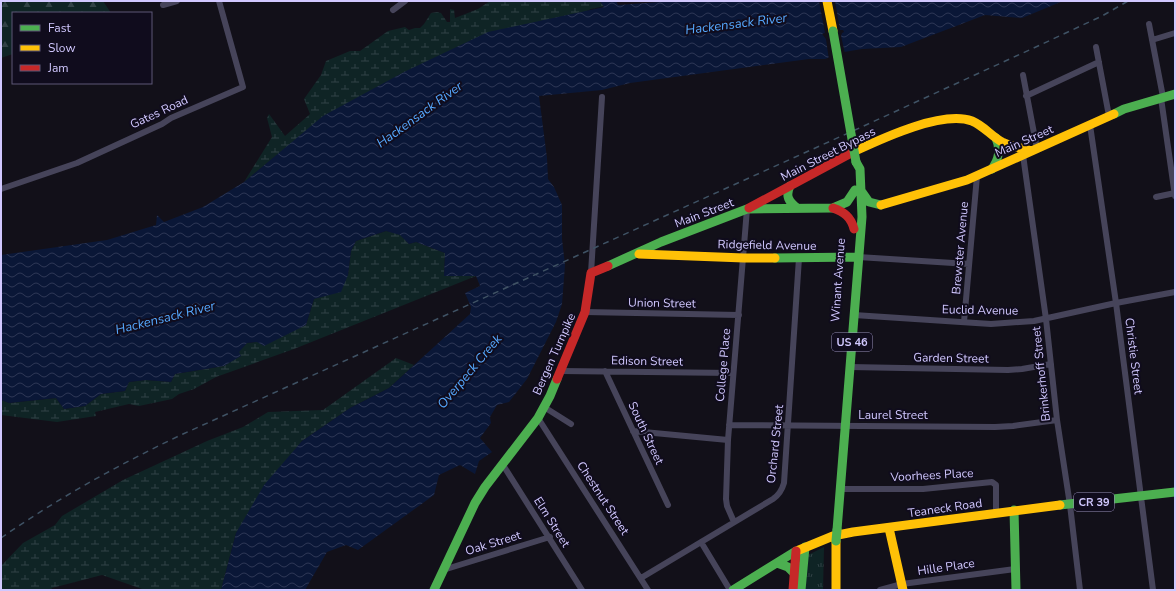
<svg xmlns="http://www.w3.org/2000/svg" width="1176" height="591" font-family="'Nunito Sans',sans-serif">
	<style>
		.grass { fill: url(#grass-tufts) }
		.forest { fill: url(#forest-firs) }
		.wetland { fill: url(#wetland-marsh) }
		.water { fill: url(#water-waves) }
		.pier { fill: #121019 }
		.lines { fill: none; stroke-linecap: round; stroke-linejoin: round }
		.street { stroke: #46445a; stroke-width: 6 }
		.fast { stroke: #4caf50; stroke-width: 9 }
		.slow { stroke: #ffc107; stroke-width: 9 }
		.jam { stroke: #c62828; stroke-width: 9 }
		.rail { stroke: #3f5264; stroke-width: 1.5; stroke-dasharray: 6 5; stroke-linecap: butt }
		.fast-bridge { stroke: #4caf50; stroke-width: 9 }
		.labels { text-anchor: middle; stroke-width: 4; stroke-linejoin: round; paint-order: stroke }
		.shield { fill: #100c1d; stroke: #9790bb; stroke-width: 1 }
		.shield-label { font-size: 11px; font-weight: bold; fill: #d1c8ff }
		.street-label { font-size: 12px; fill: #d1c8ff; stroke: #100c1d }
		.water-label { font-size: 13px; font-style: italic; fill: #56a9ff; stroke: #100c1d }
	</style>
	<defs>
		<pattern id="grass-tufts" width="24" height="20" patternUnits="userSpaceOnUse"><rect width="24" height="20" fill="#0f2425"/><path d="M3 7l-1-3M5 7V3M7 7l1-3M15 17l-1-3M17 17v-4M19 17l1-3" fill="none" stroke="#314246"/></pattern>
		<pattern id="forest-firs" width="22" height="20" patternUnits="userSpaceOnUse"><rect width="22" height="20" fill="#0f2425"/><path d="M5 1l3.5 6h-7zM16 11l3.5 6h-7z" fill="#314246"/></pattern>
		<pattern id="wetland-marsh" width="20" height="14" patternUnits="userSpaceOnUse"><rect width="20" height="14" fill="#0f2425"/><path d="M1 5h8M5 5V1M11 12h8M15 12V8" fill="none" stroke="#314246"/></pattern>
		<pattern id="water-waves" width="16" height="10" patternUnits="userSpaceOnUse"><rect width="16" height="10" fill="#0a1737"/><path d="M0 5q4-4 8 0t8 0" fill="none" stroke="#2d3755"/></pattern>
	</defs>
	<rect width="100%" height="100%" fill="#121019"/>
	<!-- grass -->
	<path class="grass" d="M824,547L823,590H804L808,555Z"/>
	<!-- forest -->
	<path class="forest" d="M3,1H103L111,13H13V54L1,58V5Z"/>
	<!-- wetland -->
	<path class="wetland" d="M490,1H593L600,2L605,6L591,9L282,151L244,182L272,137L267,118L269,114L285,136L310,114L304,99L321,75L326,61L350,51H360L388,31L405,27L409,30L415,28H420L424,24L431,13L437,12L441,13L447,22H450V9L454,10L455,18L478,9Z
		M386,231L400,234L409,244L416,242L445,253L444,276H476L294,349L216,377L194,389L179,394L172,399L139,406L129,404L95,412L96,416L57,422L1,415V400L9,403L56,398L64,409L85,406L101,394L125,391L129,382L146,380L171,382L175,374L224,366L247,343L257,342L306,325L314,299L348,275L351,251L356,241Z
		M396,358L414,365L389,388L350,408L302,441L236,533L221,590H145L102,575L52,588L51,590H1V566L23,543L55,525L62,516L123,480L207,441L243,427L268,412L323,410Z"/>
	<!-- water -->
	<path class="water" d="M600,1H616L618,5L674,1H1063L1022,18L985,15L901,47L862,49L844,52L825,59H809L630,83L602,90L539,96L547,158L548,179L554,187L562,205V239L565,265L562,304L556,322L527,379L509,402L497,405L490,417L491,423L480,438L492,452L479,461L475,474L460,465L439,475L434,495L358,550L346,545L327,552L305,590H221L236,533L264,485L302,441L350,408L389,388L470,314L471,307L465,293L480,286L476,276H444L445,253L416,242L409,244L400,235L386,231L356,241L351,251L348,275L341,292L314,299L306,325L264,346L257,342L247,343L239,352L241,356L224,366L175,374L171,382L146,380L129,382L125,391L101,394L85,406L64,409L56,398L9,403L1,400V255L107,240L156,225L157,215L164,222L203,207L244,182L323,116L404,72L488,32L604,7Z"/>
	<!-- pier -->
	<path class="pier" d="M819,1H835L840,30H843L844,32L842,33L841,36L845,54L829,60L826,39L822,34L825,33Z"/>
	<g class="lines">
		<!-- street -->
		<path class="street" d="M163,5L177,1
			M393,10L405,1
			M1149,24L1163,97
			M1152,40L1175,33
			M1096,47L1109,116
			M1023,75L1037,149
			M1026,96L1099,62
			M1161,98L1175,196
			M1090,125L1116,303L1153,590
			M1023,155L1046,319L1057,420L1070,505L1080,590
			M1,189L77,163L162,124L171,118L243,87L219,1
			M1156,197L1175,193
			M858,257L969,264
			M591,273L602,97
			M585,312L739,315
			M854,315L991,324L1034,321L1116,303L1175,292
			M964,322L977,176
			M850,367L1008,370L1022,369L1051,364
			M561,371L733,373
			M605,371L668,505
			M544,407L571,424
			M538,418L648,590
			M729,425L995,427L1013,426L1057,420
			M633,431L728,440
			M503,465L582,590
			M840,489H923L992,482L996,485V513
			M734,522L727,506L726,499L728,440L747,209
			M701,542L730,590
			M443,570L550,537
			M641,578L773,499C779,495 782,490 784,483L799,258
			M880,590L902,584L1015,569"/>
		<!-- fast -->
		<path class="fast" d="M1114,114L1124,109L1175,94
			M992,169C999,159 1001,150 996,138
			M790,186C785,196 789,202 797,208
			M862,192L869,202L881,205
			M833,208L847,202L855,190
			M775,258L858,257
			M608,266L661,242L747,209L833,208
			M1060,505L1175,492
			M1014,510L1016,590
			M837,530L862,217L860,169L856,162
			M777,563L788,567L795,574
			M434,590L475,503L485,487L538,418L550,396L557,379
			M733,590L796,551
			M801,590L805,547"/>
		<!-- slow -->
		<path class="slow" d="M827,1L833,31
			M853,152C881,139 942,110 972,121C984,126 991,136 1002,142C1010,146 1022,148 1031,151
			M881,205L967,180L1114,114
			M639,254L744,258H775
			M889,528L903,590
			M836,541V590
			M799,550L833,536L853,532L1060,505"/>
		<!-- jam -->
		<path class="jam" d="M749,208L853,152
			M833,208C844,212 851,217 854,229
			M557,379L585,312L591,273L608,266
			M793,590L796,551"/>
		<!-- rail -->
		<path class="rail" d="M1,538C58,498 120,464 183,434L855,130L1038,46L1102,16L1128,1"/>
		<!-- fast-bridge -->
		<path class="fast-bridge" d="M833,31L856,162
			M836,541L837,530"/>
	</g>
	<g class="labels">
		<!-- shield labels -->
		<g class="shield">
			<rect x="832" y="333" width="40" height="18" rx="3"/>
			<rect x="1074" y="493" width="40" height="18" rx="3"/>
		</g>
		<g class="shield-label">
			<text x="852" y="346">US 46</text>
			<text x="1094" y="506">CR 39</text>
		</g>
		<!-- street labels -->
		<g class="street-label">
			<text transform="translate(159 112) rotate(-25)" y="4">Gates Road</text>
			<text transform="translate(1024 141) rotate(-24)" y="4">Main Street</text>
			<text transform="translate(828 154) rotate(-27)" y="4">Main Street Bypass</text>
			<text transform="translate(704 213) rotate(-21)" y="4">Main Street</text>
			<text transform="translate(767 245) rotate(1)" y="4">Ridgefield Avenue</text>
			<text transform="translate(960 248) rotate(-85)" y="4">Brewster Avenue</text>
			<text transform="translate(838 280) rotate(-86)" y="4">Winant Avenue</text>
			<text transform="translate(662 303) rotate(1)" y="4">Union Street</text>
			<text transform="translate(980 310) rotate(1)" y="4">Euclid Avenue</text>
			<text transform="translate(554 354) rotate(-66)" y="4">Bergen Turnpike</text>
			<text transform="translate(1134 356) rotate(83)" y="4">Christie Street</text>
			<text transform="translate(951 358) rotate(1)" y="4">Garden Street</text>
			<text transform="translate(647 361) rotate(1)" y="4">Edison Street</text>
			<text transform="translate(723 365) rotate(-85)" y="4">College Place</text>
			<text transform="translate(1041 374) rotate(-96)" y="4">Brinkerhoff Street</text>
			<text x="893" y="419">Laurel Street</text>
			<text transform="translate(646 433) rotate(65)" y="4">South Street</text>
			<text transform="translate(775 444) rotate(-84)" y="4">Orchard Street</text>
			<text transform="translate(932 475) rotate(-3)" y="4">Voorhees Place</text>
			<text transform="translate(603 498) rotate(57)" y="4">Chestnut Street</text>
			<text transform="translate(945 508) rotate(-8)" y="4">Teaneck Road</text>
			<text transform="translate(552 522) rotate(58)" y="4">Elm Street</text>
			<text transform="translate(493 543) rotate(-17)" y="4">Oak Street</text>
			<text transform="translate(946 567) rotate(-8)" y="4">Hille Place</text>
		</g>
		<!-- water labels -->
		<g class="water-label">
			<text transform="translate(736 23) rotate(-7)" y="5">Hackensack River</text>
			<text transform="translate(419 114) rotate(-36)" y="5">Hackensack River</text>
			<text transform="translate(165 317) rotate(-14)" y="5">Hackensack River</text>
			<text transform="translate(469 371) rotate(-50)" y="5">Overpeck Creek</text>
		</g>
	</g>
	<!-- border -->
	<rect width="1176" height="591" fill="none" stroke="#d1c8ff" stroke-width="4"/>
	<!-- legend -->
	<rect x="12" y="12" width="140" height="72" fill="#100c1d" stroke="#5d5777"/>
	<rect x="20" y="25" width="20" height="6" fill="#4caf50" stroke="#5d5777"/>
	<text x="48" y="32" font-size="12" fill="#d1c8ff">Fast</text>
	<rect x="20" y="45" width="20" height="6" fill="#ffc107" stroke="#5d5777"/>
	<text x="48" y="52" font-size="12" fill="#d1c8ff">Slow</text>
	<rect x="20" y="65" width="20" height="6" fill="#c62828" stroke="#5d5777"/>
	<text x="48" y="72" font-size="12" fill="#d1c8ff">Jam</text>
</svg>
